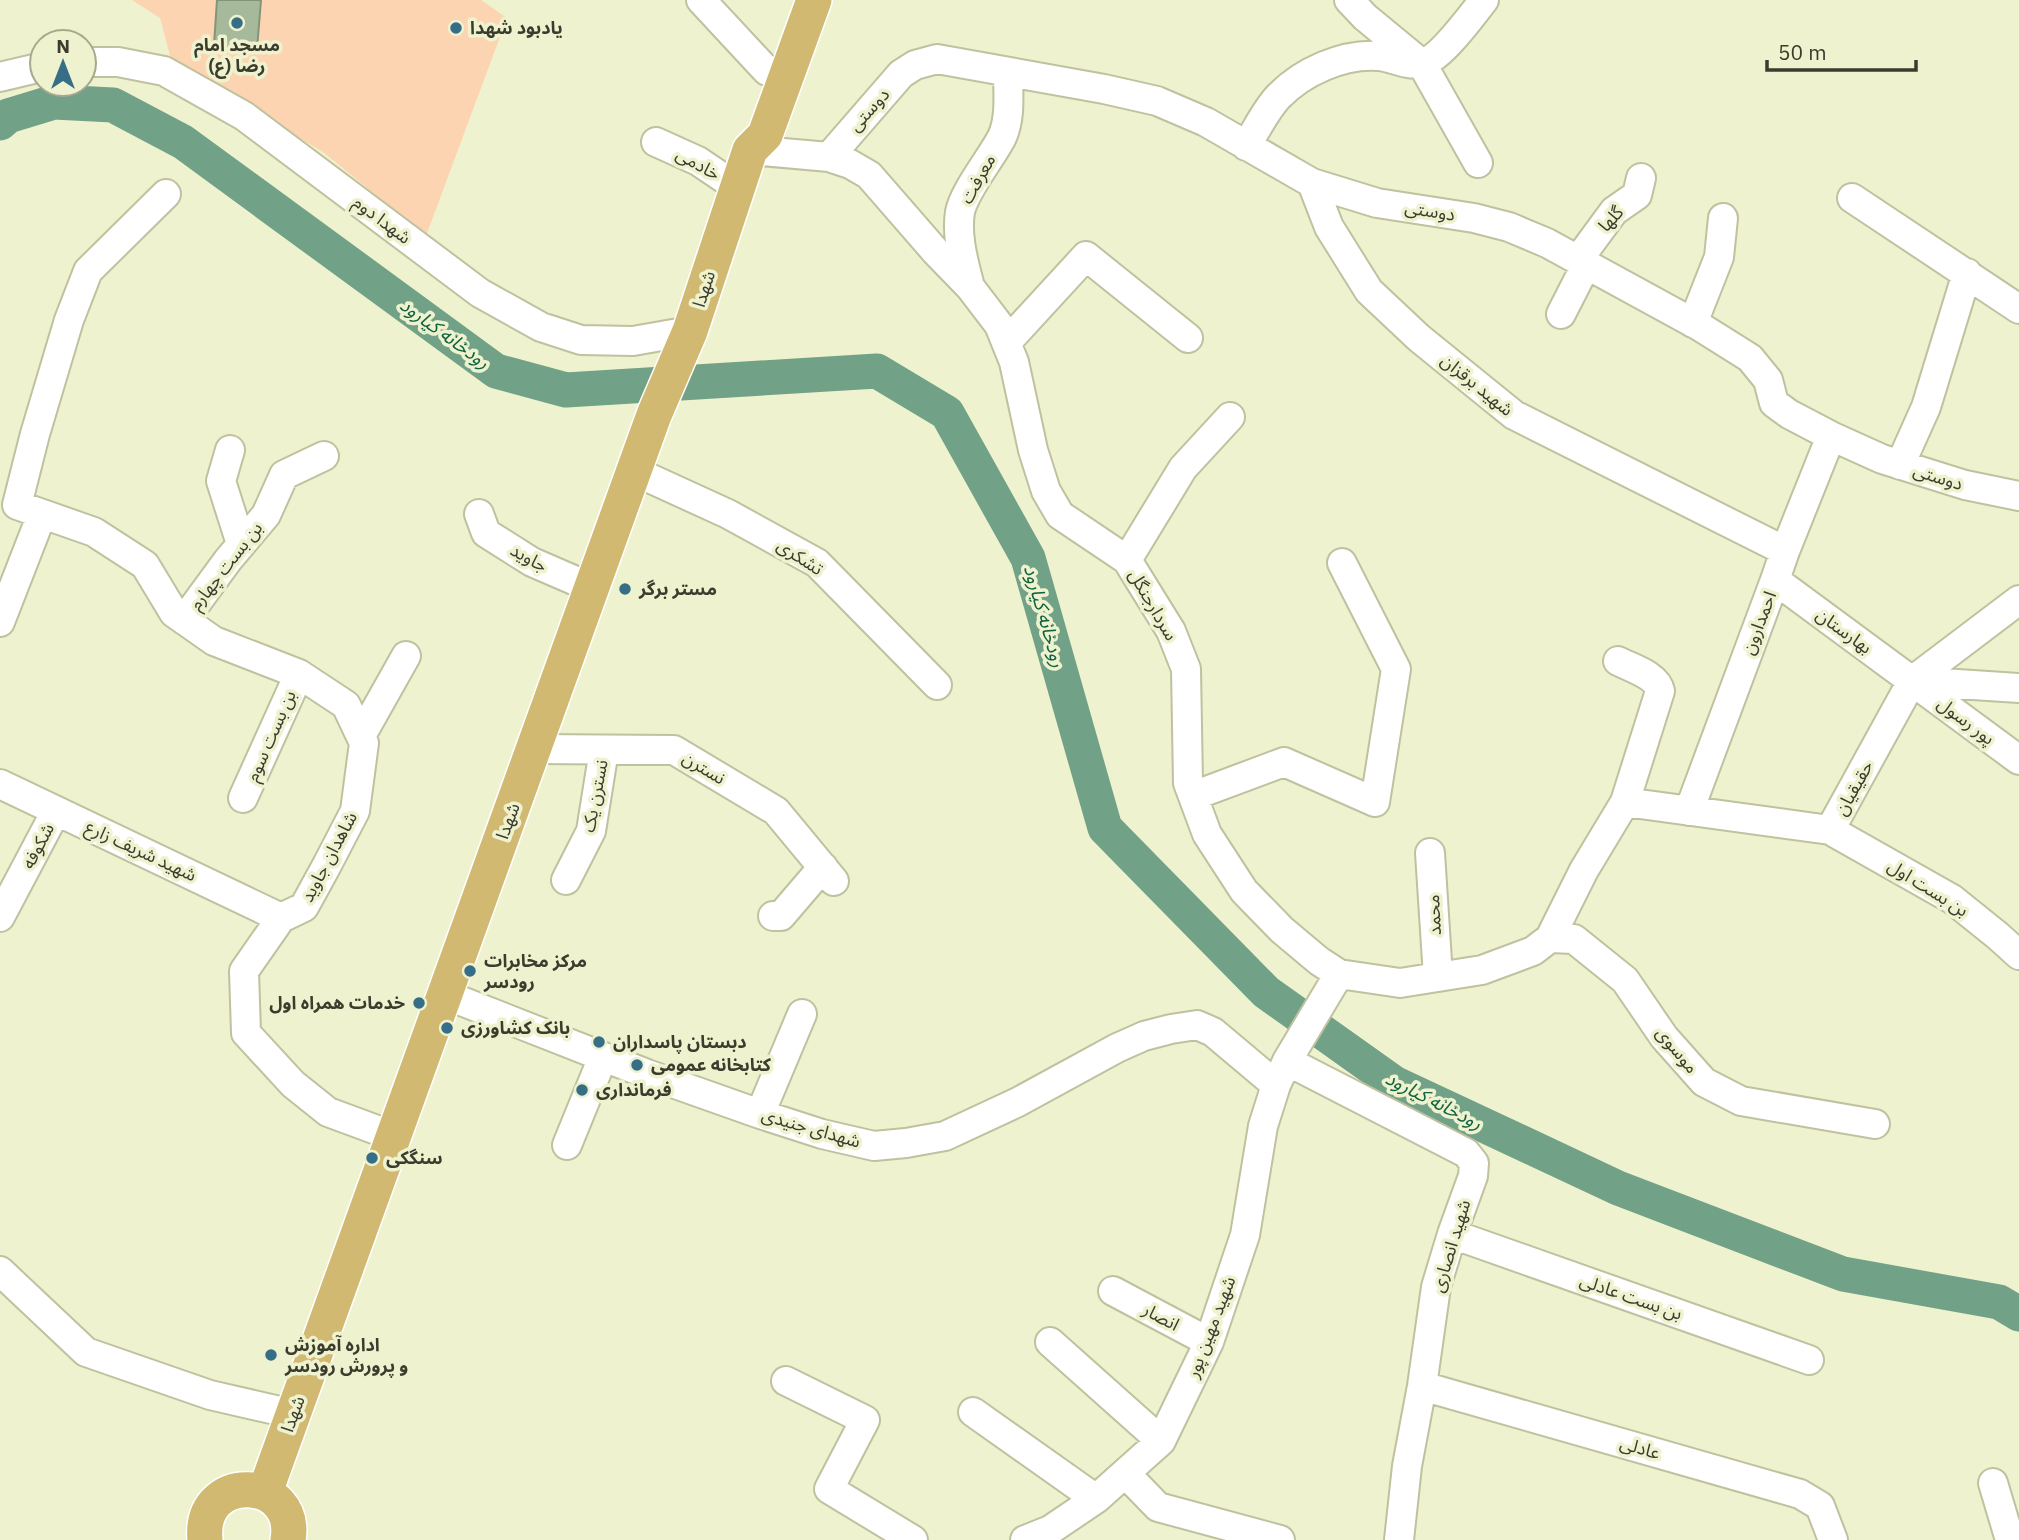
<svg xmlns="http://www.w3.org/2000/svg" width="2019" height="1540" font-family="'IBM Plex Sans','Noto Sans Arabic',sans-serif">
	<style>
		.green { fill: #fcd4b2 }
		.lines { fill: none; stroke-linecap: round; stroke-linejoin: round }
		.river { stroke: #71a186; stroke-width: 35 }
		.building { fill: #a6b99b; stroke: #829578; stroke-width: 2 }
		.minor-casing { stroke: #bfc19f; stroke-width: 32 }
		.major-casing { stroke: #fff; stroke-width: 38 }
		.minor { stroke: #fff; stroke-width: 28 }
		.major { stroke: #d1b972; stroke-width: 35 }
		.poi-dot { fill: #366e88; stroke: #eff2ce; stroke-width: 2.5 }
		.labels { text-anchor: middle; stroke-width: 7; stroke-linejoin: round; paint-order: stroke }
		.poi-label { font-size: 18px; font-weight: bold; fill: #3b3c2e; stroke: #eff2ce; text-anchor: start }
		.street-label { font-size: 18px; fill: #3b3c2e; stroke: #eff2ce }
		.water-label { font-size: 19px; font-style: italic; fill: #106340; stroke: #eff2ce }
	</style>
	<rect width="100%" height="100%" fill="#eff2ce"/>
	<!-- green -->
	<path class="green" d="M132,0H481L507,18L426,236L323,152L172,63L160,18Z"/>
	<g class="lines">
		<!-- river -->
		<path class="river" d="M0,123L8,116L54,102L113,105L183,142L496,371L566,390L877,371L947,413L1028,558L1105,828L1266,992L1394,1083L1618,1188L1843,1274L1999,1302L2019,1314"/>
	</g>
	<!-- building -->
	<path class="building" d="M217,0H261L257,49L214,45Z"/>
	<g class="lines">
		<!-- minor casing -->
		<g class="minor-casing">
			<path id="minor" d="M701,0L767,71
				M1349,0L1365,17L1422,64L1478,163
				M84,62H118L164,71L244,116L480,293L541,327L581,340L633,341L690,331
				M0,77L42,67
				M656,142L698,161L738,188
				M1246,146C1256,131 1265,111 1278,97C1302,72 1343,53 1379,56C1392,57 1406,66 1421,63C1439,61 1472,15 1484,0
				M750,150L829,157L850,164L869,175L936,252L970,287L999,325L1014,362L1033,450L1046,491L1060,515L1127,560L1171,631L1186,669L1188,783L1207,834L1244,891L1282,930L1319,961L1339,974L1400,983L1482,970L1533,951L1550,938L1584,870L1625,802L1660,691C1657,675 1631,668 1618,661
				M829,157L901,74L915,65L937,59L1104,89L1157,101L1206,122L1312,183L1377,203L1474,218L1509,227L1547,243L1699,326L1750,358L1768,380L1774,403L1789,414L1831,436L1882,459L1965,485L2019,496
				M1312,183L1329,227L1369,291L1419,338L1514,415L1785,551
				M166,194L88,271L69,320L35,434L17,505L94,532L145,565L174,613L214,641L299,674L346,705L364,743L355,811L327,865L304,907L281,918L244,971L246,1033L293,1084L328,1112L393,1136
				M1852,198L2019,309
				M1578,260L1614,211L1637,195L1641,178
				M970,287C964,263 956,237 960,212C964,191 992,157 1002,137C1011,118 1008,92 1008,72
				M1561,314L1586,265
				M1693,323L1719,257L1723,218
				M1007,342L1086,256L1188,338
				M230,450L221,481L241,544
				M1900,465L1926,407L1967,273
				M634,471L728,514L817,563L937,685
				M479,514L486,533L532,562L592,588
				M1127,560L1183,468L1230,417
				M1775,580L2019,760
				M184,620L228,560L266,515L284,475L324,456
				M0,622L42,514
				M1912,681L2019,688
				M361,736L406,656
				M534,749L674,750L776,811L834,881
				M0,784L281,918
				M1193,796L1284,762L1375,802L1396,669L1342,563
				M243,798L299,674
				M1625,802L1830,830L1912,681L2019,600
				M1689,811L1775,580L1785,551L1831,436
				M1830,830L1952,899L1998,936L2019,955
				M1430,853L1438,977
				M566,880L591,831L604,750
				M773,916H781L823,867
				M0,917L56,811
				M1550,938L1574,939L1625,980L1664,1037L1704,1082L1741,1101L1875,1124
				M446,995L647,1074L760,1114L822,1134L874,1146L906,1143L945,1136L1018,1102L1117,1048L1144,1036L1171,1029L1197,1025L1213,1032L1276,1085
				M1287,1061L1466,1153L1474,1163L1473,1176L1452,1234L1436,1287L1422,1386L1407,1466L1399,1540
				M760,1114L802,1014
				M567,1145L603,1057
				M1452,1234L1809,1360
				M0,1271L86,1352L210,1395L293,1414
				M1113,1291L1209,1342
				M1050,1342L1161,1441
				M786,1381L865,1420L829,1489L913,1540
				M1422,1386L1800,1494L1820,1506L1833,1540
				M973,1412L1096,1499
				M1125,1473L1158,1507L1280,1540
				M1993,1483L2010,1540
				M1025,1540L1050,1530L1096,1499L1161,1441L1209,1342L1245,1235L1263,1126L1276,1085L1287,1061L1339,974"/>
		</g>
		<!-- major casing -->
		<g class="major-casing">
			<path id="major" d="M265,1492L654,415L690,331L750,150L765,135L814,0
				M205,1540C198,1470 299,1476 288,1540"/>
		</g>
		<!-- minor -->
		<use href="#minor" class="minor"/>
		<!-- major -->
		<use href="#major" class="major"/>
	</g>
	<!-- markers -->
	<g class="poi-dot">
		<circle cx="237" cy="23" r="7"/>
		<circle cx="456" cy="28" r="7"/>
		<circle cx="625" cy="589" r="7"/>
		<circle cx="470" cy="971" r="7"/>
		<circle cx="419" cy="1003" r="7"/>
		<circle cx="447" cy="1028" r="7"/>
		<circle cx="599" cy="1042" r="7"/>
		<circle cx="637" cy="1065" r="7"/>
		<circle cx="582" cy="1090" r="7"/>
		<circle cx="372" cy="1158" r="7"/>
		<circle cx="271" cy="1355" r="7"/>
	</g>
	<g class="labels">
		<!-- poi labels -->
		<g class="poi-label">
			<text x="470" y="34">یادبود شهدا</text>
			<text x="237" y="51" text-anchor="middle">مسجد امام<tspan x="237" dy="21">رضا (ع)</tspan></text>
			<text x="639" y="595">مستر برگر</text>
			<text x="484" y="967">مرکز مخابرات<tspan x="484" dy="21">رودسر</tspan></text>
			<text x="405" y="1009" text-anchor="end">خدمات همراه اول</text>
			<text x="461" y="1034">بانک کشاورزى</text>
			<text x="613" y="1048">دبستان پاسداران</text>
			<text x="651" y="1071">کتابخانه عمومى</text>
			<text x="596" y="1096">فرماندارى</text>
			<text x="386" y="1164">سنگکى</text>
			<text x="285" y="1351">اداره آموزش<tspan x="285" dy="21">و پرورش رودسر</tspan></text>
		</g>
		<!-- street labels -->
		<g class="street-label">
			<text transform="translate(869 110) rotate(-48)" y="6">دوستی</text>
			<text transform="translate(698 164) rotate(29)" y="6">خادمی</text>
			<text transform="translate(978 179) rotate(-61)" y="6">معرفت</text>
			<text transform="translate(1430 211) rotate(9)" y="6">دوستی</text>
			<text transform="translate(1611 219) rotate(-48)" y="6">گلها</text>
			<text transform="translate(382 220) rotate(37)" y="6">شهدا دوم</text>
			<text transform="translate(704 289) rotate(-72)" y="6">شهدا</text>
			<text transform="translate(1477 385) rotate(39)" y="6">شهید برقزان</text>
			<text transform="translate(1938 477) rotate(17)" y="6">دوستی</text>
			<text transform="translate(800 557) rotate(33)" y="6">تشکری</text>
			<text transform="translate(529 558) rotate(29)" y="6">جاوید</text>
			<text transform="translate(226 566) rotate(-52)" y="6">بن بست چهارم</text>
			<text transform="translate(1153 605) rotate(60)" y="6">سردارجنگل</text>
			<text transform="translate(1759 623) rotate(-69)" y="6">احمدارون</text>
			<text transform="translate(1844 631) rotate(36)" y="6">بهارستان</text>
			<text transform="translate(1966 721) rotate(37)" y="6">پور رسول</text>
			<text transform="translate(271 736) rotate(-66)" y="6">بن بست سوم</text>
			<text transform="translate(704 768) rotate(31)" y="6">نسترن</text>
			<text transform="translate(1854 788) rotate(-61)" y="6">حقیقیان</text>
			<text transform="translate(595 796) rotate(-79)" y="6">نسترن یک</text>
			<text transform="translate(508 821) rotate(-70)" y="6">شهدا</text>
			<text transform="translate(38 846) rotate(-62)" y="6">شکوفه</text>
			<text transform="translate(141 851) rotate(25)" y="6">شهید شریف زارع</text>
			<text transform="translate(329 857) rotate(-62)" y="6">شاهدان جاوید</text>
			<text transform="translate(1928 888) rotate(32)" y="6">بن بست اول</text>
			<text transform="translate(1434 915) rotate(-93)" y="6">محمد</text>
			<text transform="translate(1677 1050) rotate(50)" y="6">موسوی</text>
			<text transform="translate(811 1128) rotate(16)" y="6">شهدای جنیدی</text>
			<text transform="translate(1451 1246) rotate(-73)" y="6">شهید انصاری</text>
			<text transform="translate(1631 1297) rotate(19)" y="6">بن بست عادلی</text>
			<text transform="translate(1161 1317) rotate(28)" y="6">انصار</text>
			<text transform="translate(1211 1327) rotate(-69)" y="6">شهید مهین پور</text>
			<text transform="translate(293 1414) rotate(-70)" y="6">شهدا</text>
			<text transform="translate(1640 1448) rotate(16)" y="6">عادلی</text>
		</g>
		<!-- water labels -->
		<g class="water-label">
			<text transform="translate(445 333) rotate(36)" y="7">رودخانه کیارود</text>
			<text transform="translate(1045 616) rotate(74)" y="7">رودخانه کیارود</text>
			<text transform="translate(1434 1100) rotate(27)" y="7">رودخانه کیارود</text>
		</g>
	</g>
	<!-- north arrow -->
	<g transform="translate(63 63)"><circle r="33" fill="#eff2ce" stroke="#a7a98e" stroke-width="2"/>
	<path d="M0-5L12 26L0 18L-12 26Z" fill="#366e88"/>
	<text y="-10" font-size="19" font-weight="bold" text-anchor="middle" fill="#3b3c2e">N</text>
	</g>
	<!-- scale -->
	<path d="M1767 60v10h149v-10" fill="none" stroke="#3b3c2e" stroke-width="3.5"/>
	<text x="1778" y="60" font-size="21" fill="#3b3c2e" stroke="#eff2ce" stroke-width="5" paint-order="stroke">50 m</text>
</svg>
